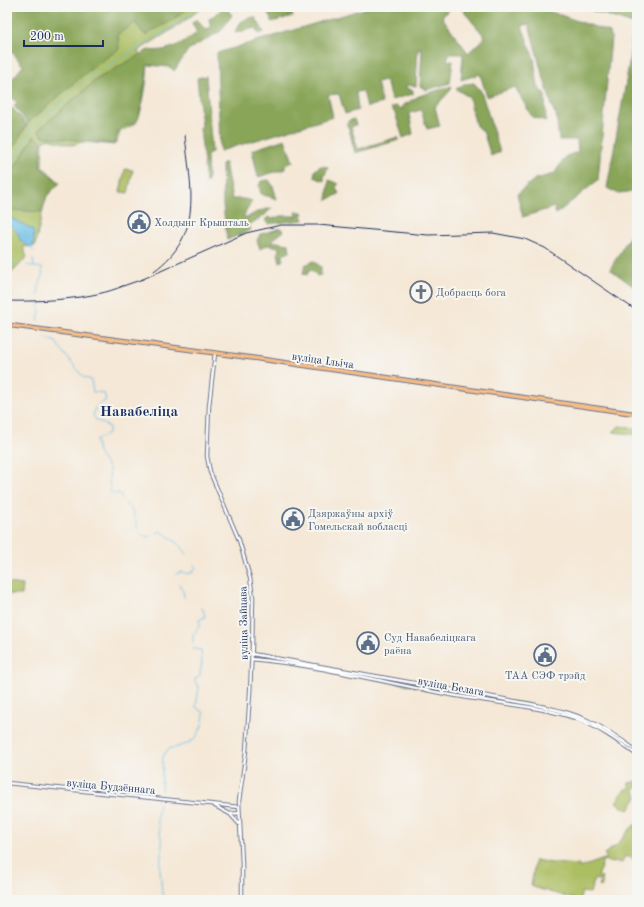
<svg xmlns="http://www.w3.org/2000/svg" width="644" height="907" font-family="'Old Standard TT',serif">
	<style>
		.green { fill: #acbe62; stroke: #647660 }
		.forest { fill: #89a558; stroke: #526a5b }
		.water { fill: #6abfe6; stroke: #4277a2 }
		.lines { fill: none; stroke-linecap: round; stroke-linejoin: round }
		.stream { stroke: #6abfe6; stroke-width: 1 }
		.minor-casing { stroke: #677088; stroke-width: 4.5 }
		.major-casing { stroke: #677088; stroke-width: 5.5 }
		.minor { stroke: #fff; stroke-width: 2.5 }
		.major { stroke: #f7bd88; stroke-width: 3.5 }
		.rail { stroke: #1b2f5e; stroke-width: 1 }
		.labels { text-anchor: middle; stroke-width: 4; stroke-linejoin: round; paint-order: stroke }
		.service-label { font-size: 11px; fill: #4e5e75; stroke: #f6f6f2; text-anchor: start }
		.worship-label { font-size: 11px; fill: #5b616d; stroke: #f6f6f2; text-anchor: start }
		.street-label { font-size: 11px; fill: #1b2f5e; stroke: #f6f6f2 }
		.district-label { font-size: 15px; font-weight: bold; fill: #1b2f5e; stroke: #f6f6f2 }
	</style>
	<rect width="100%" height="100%" fill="#f6f6f2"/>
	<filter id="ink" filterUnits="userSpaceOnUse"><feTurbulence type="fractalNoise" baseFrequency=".025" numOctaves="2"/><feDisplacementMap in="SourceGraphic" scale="8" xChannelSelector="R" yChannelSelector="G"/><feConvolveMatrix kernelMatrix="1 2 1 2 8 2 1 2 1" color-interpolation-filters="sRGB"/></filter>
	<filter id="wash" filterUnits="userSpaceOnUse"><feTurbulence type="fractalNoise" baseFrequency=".012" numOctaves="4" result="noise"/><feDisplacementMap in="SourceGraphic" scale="16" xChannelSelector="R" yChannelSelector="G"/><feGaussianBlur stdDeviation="0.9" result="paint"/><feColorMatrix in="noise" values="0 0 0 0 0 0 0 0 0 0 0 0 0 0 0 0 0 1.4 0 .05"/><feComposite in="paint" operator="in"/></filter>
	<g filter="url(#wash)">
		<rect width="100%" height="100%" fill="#f5e8d7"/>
		<!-- green -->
		<path class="green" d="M7,7H203L179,25L138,51C141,57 146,61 147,68C149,75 141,118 136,123C131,127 125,128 120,132L117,141L114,145L83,142L72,145L48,139L43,142L42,166L60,183L46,196L35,246L23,247L27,257L8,277L12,298H7V269L11,263L7,251V140L14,145L32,118L53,100Z
			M125,169L133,170L128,193L120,192Z
			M619,426L636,428L637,435L613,432Z
			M7,583L23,585L22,595L7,594Z
			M372,677L530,705L452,693L372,678Z
			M637,781V788L634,789L637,797L629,810L622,807L616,802L625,789L629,788V783Z
			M637,823V857L635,859L625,856L622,863L613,861L612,863L603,860L598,876L602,877L601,881L603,882L601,887L599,886L601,881L594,879L590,893L582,892L580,898L584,900H577L533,887L531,885L535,860L552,863L579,865V868L607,858L604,854L617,845L629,830Z"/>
		<!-- forest -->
		<path class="forest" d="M7,7H190L171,21L145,35L135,23L118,34L119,49L88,71L28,123L14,106L17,103L7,92V85L23,66L7,45Z
			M225,7L232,15L221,31L188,50L174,71L170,67L148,65L139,116C133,128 123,123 119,131C116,135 115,140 114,144C90,141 66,140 42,136L38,130L97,79L148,50C168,53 182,43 197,33L192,23L197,19L205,30L211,27L209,19Z
			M370,7H451L442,17L468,53L485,37L460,7H537L610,32L611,38L598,180L556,214L554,207L523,217L517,194L535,179L554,174L566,156L578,152L577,140H559L556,113L554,112L540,66L529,24L522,26L534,59L538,87L545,94L546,121L532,117L515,87L487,97L480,74L461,80L463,54H449L447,60L453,61L450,83L426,90L420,86L422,49L418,48L416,86L407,85L406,88L413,90V94L391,100L386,80L377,82L382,103L367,107L363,91L356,92L358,110L345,114L339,94L328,95L333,117L220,151L217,53Z
			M581,7H637V26L633,24Z
			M291,10L293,16L272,22L268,13Z
			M255,17L264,32L259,34L255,28L235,33C238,22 243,19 255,17Z
			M637,33V195L631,192L617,193L607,188L627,76L632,39Z
			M206,76L212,152L207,155L208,181L206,183L200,128L202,126L197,78Z
			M474,83L481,91L500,152L491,156L483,131L476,126L469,97L456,89L464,84Z
			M452,86L449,92L435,107L440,126L427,129L421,110L409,113L413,134L403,138L395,113L391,108L396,106L402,110V106L419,96Z
			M12,108L27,124L7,159V112Z
			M354,119L356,125L351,127L358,149L398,137L399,140L355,153L348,125V121Z
			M34,136L41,141L40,167L60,183L47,196L42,212L7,210V180Z
			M285,139L293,162L285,165V169L258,177L252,150Z
			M222,163H225L232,199H244L252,201L243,217H248L259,211L272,208L265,215L249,225L251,230L227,240L223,205Z
			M321,166L328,167L324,177V181L314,177L315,170Z
			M269,180L273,186L277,199L261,194L259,186L261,181Z
			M329,180L339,184L336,187L339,194L327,200Z
			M295,212H302L303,220L268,224L265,220L268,217L273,219L280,216H298Z
			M635,227L637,229V289L610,269Z
			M281,228L283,232L271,241L289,244L290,252L283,254V260L280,262L278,253L279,247L267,245L260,249L257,240L261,234Z
			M314,261L321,267V275L317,276L315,273L310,269L307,275L303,274L305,265Z"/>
		<!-- water -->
		<path class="water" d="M7,216L32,229L34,233L33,246L29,247L20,240L18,233L7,222Z"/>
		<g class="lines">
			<!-- stream -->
			<path class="stream" d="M7,175L32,128L92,75L171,28L200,7
				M32,245L33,251
				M33,259L34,267L42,268C44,276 38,286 38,295
				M11,263L16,264
				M27,265L34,267
				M38,320L40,312L39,303
				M46,338L56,342L59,347L83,377L91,380L93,392L104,393L106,400L95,408L93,415L96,420L109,427L108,434L96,440L98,453L109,469L110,491L114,494L119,493L122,499
				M125,503C127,505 130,507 132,510C137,519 136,542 152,536
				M157,533L161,531L179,544L187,554
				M176,574L181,572L190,574L196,568L194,565
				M179,584L183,591L184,597
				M193,642V635L200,625L199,620L205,617L203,609L201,608
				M161,791L163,756L168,749C192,745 202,737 204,713L196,707L199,687L194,680L200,675L202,662L201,650L193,649
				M159,803L157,818L162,843L160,869L162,894L165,900"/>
		</g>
	</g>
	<g filter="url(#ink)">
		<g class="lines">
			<!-- minor casing -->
			<g class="minor-casing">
				<path id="minor" d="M215,353L209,406L207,456L210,472L239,540L250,578L253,597L252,646L250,693L246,751L239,801L242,864V900
					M252,654L531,704C550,708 570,712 587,720C605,728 621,740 637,751
					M252,659C317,665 382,682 446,694C487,702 535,705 575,718C597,726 618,741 637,755
					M7,783L239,807
					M215,806L230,814L239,813
					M230,814L240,825
					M7,898L8,900"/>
			</g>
			<!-- major casing -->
			<g class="major-casing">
				<path id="major" d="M7,325L260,359L637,414"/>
			</g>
			<!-- minor -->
			<use href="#minor" class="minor"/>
			<!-- major -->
			<use href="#major" class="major"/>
			<!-- rail -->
			<path class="rail" d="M154,271C205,234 190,188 185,135
				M120,287L143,279L246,233L281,225H318L428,235L493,233L525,239L545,248L637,311
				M7,301C38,302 95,299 123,286"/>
		</g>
	</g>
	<!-- icons -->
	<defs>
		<g id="civic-ring" transform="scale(1.15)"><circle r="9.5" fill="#f6f6f2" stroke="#5c6f8a" stroke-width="1.5"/><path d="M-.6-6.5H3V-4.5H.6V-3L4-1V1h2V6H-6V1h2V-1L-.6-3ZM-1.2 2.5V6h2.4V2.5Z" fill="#5c6f8a"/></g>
		<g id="church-ring" transform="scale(1.15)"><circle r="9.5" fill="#f6f6f2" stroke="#6b7280" stroke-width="1.5"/><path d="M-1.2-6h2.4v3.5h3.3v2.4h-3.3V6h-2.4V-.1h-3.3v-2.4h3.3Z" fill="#6b7280"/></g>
	</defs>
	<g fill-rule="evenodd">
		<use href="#civic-ring" x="139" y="222"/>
		<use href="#church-ring" x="421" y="292"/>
		<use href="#civic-ring" x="293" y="519"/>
		<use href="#civic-ring" x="368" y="643"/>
		<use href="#civic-ring" x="545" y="655"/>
	</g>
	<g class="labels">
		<!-- service labels -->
		<g class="service-label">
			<text x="154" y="226">Холдынг Крышталь</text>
			<text x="308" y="517">Дзяржаўны архіў<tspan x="308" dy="13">Гомельскай вобласці</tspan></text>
			<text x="384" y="641">Суд Навабеліцкага<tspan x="384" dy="13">раёна</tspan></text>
			<text x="545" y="679" text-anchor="middle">ТАА СЭФ трэйд</text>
		</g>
		<!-- worship labels -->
		<g class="worship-label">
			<text x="436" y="296">Добрасць бога</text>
		</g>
		<!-- street labels -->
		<g class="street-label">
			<text transform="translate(323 360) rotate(8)" y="4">вуліца Ільіча</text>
			<text transform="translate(243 623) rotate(-91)" y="4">вуліца Зайцава</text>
			<text transform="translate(451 686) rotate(10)" y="4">вуліца Белага</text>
			<text transform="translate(111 786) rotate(5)" y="4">вуліца Будзённага</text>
		</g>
		<!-- district labels -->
		<g class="district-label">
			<text x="139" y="416">Навабеліца</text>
		</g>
	</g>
	<!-- margin -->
	<rect width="644" height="907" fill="none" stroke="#f6f6f2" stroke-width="24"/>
	<!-- scale -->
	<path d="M24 40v6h79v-6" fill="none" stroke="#1b2f5e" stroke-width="2"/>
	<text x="30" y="40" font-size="12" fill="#1b2f5e" stroke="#f6f6f2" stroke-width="3" paint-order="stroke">200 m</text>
</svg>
